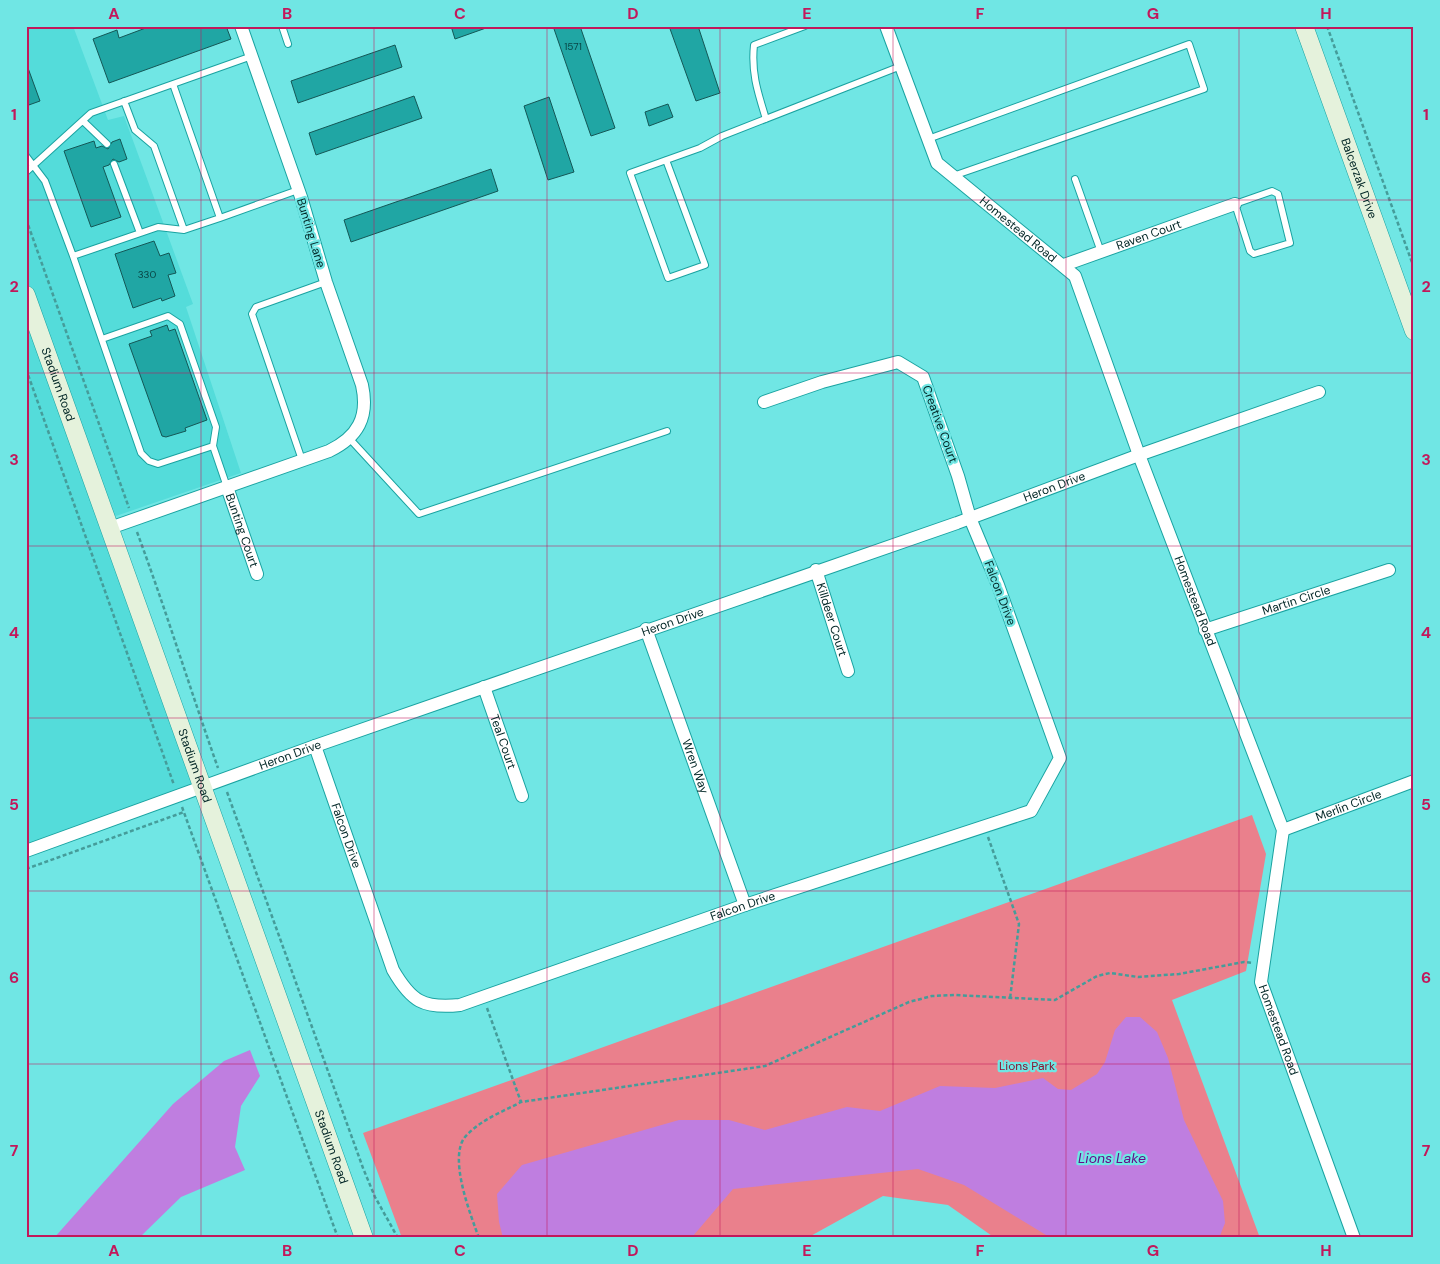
<svg xmlns="http://www.w3.org/2000/svg" width="1440" height="1264" font-family="'DM Sans',sans-serif">
	<style>
		.built { fill: #54dcda }
		.green { fill: #ea808c }
		.water { fill: #bf7ee0 }
		.building { fill: #20a6a4; stroke: #145756 }
		.lines { fill: none; stroke-linecap: round; stroke-linejoin: round }
		.lane-casing { stroke: #1aa3a1; stroke-width: 8 }
		.street-casing { stroke: #1aa3a1; stroke-width: 14 }
		.secondary-casing { stroke: #1aa3a1; stroke-width: 19 }
		.path { stroke: #459c9a; stroke-width: 2.5; stroke-dasharray: 4 2.5; stroke-linecap: butt }
		.lane { stroke: #fff; stroke-width: 6 }
		.street { stroke: #fff; stroke-width: 12 }
		.secondary { stroke: #e5f2dc; stroke-width: 18 }
		.grid { fill: none; stroke: #c2185b; stroke-width: 1; stroke-opacity: 0.55 }
		.labels { text-anchor: middle; stroke-width: 4.5; stroke-linejoin: round; paint-order: stroke }
		.number-label { font-size: 10px; fill: #084545 }
		.street-label { font-size: 12px; fill: #002525; stroke: #70e6e4 }
		.park-label { font-size: 12px; fill: #861531; stroke: #70e6e4 }
		.water-label { font-size: 14px; font-style: italic; fill: #660c88; stroke: #70e6e4 }
		.neatline { fill: none; stroke: #c2185b; stroke-width: 2 }
		.grid-label { font-size: 16px; text-anchor: middle; font-weight: bold; fill: #c2185b }
	</style>
	<rect width="100%" height="100%" fill="#70e6e4"/>
	<!-- built -->
	<path class="built" d="M26,26H73L108,120L124,116L193,304L186,307L241,473L113,517L202,787L26,851Z"/>
	<!-- green -->
	<path class="green" d="M1252,815L1266,854L1246,971L1172,1000L1260,1238H995L948,1205L883,1196L807,1238H402L363,1133Z"/>
	<!-- water -->
	<path class="water" d="M1126,1017H1140L1157,1032L1168,1058L1184,1120L1223,1201L1225,1223L1219,1238H1051L964,1185L918,1169L733,1189L693,1236L688,1238H503L499,1222L497,1194L522,1165L679,1120H729L765,1130L847,1107L880,1111L940,1086L995,1088L1043,1078L1058,1089L1071,1090L1097,1074L1105,1062L1115,1030Z
		M250,1050L260,1076L241,1106L235,1147L245,1170L181,1197L139,1238H54L173,1104L224,1061Z"/>
	<!-- building -->
	<path class="building" d="M151,26H226L231,39L109,83L93,39L117,30L119,38Z
		M451,26H486V28L455,39Z
		M553,26H580L615,128L591,136Z
		M669,26H698L720,93L696,101Z
		M395,45L402,67L298,103L291,81Z
		M28,68L40,101L26,106V69Z
		M414,96L422,118L316,155L309,133Z
		M549,97L574,172L548,180L524,106Z
		M668,104L673,117L649,126L645,112Z
		M120,139L127,159L119,162L113,159L109,165L103,167L121,217L91,227L64,151L94,141L96,148L102,146L108,149L112,142Z
		M491,169L498,191L351,242L344,220Z
		M154,241L160,256L169,253L176,273L168,275L175,296L162,301L161,298L133,308L115,254Z
		M167,325L169,331L175,329L207,420L185,428L186,431L166,437L162,436L129,344L152,336L150,331Z"/>
	<g class="lines">
		<!-- lane casing -->
		<g class="lane-casing">
			<path id="lane" d="M282,26L288,44
				M124,101L135,130L154,146L184,230
				M766,119C758,93 751,73 754,45L805,26
				M83,121L107,144
				M928,139L1189,44L1204,89L953,176
				M26,156L45,181L73,256L158,227L184,230L220,218L173,84
				M666,160L705,265L668,278L630,173L700,148L722,136L901,66
				M114,164L140,233
				M26,172L91,113L252,56
				M1075,179L1101,252
				M1272,191L1278,194L1290,243L1254,254L1250,251L1235,204Z
				M220,218L298,190
				M73,256L141,453L149,461L158,464L213,446L227,487
				M102,339L168,316L180,324L216,427L213,446
				M349,438L419,514L667,431
				M302,460L252,314L256,307L326,282"/>
		</g>
		<!-- street casing -->
		<g class="street-casing">
			<g id="street">
				<path id="s1" d="M886,26L937,163L1075,276L1139,455L1283,830L1261,982L1354,1238"/>
				<path id="s2" d="M1064,265L1235,204"/>
				<path id="s3" d="M227,487L257,574"/>
				<path d="M110,528L329,451C358,437 369,417 362,385L326,282L301,197L241,26"/>
				<path id="s4" d="M816,570L848,671"/>
				<path id="s5" d="M646,629L745,905"/>
				<path id="s6" d="M1205,630L1389,570"/>
				<path id="s7" d="M484,687L522,796"/>
				<path id="s8" d="M315,746L393,970C411,1001 423,1009 460,1005L745,905L1031,811L1060,758L998,585L970,518L958,476L923,377L898,362L822,382L764,402"/>
				<path id="s9" d="M1283,830L1414,781"/>
				<path id="s10" d="M26,851L315,746L957,523L1139,455L1319,392"/>
			</g>
		</g>
		<!-- secondary casing -->
		<g class="secondary-casing">
			<g id="secondary">
				<path id="s11" d="M1304,26L1414,331"/>
				<path id="s12" d="M26,295L364,1238"/>
			</g>
		</g>
		<!-- path -->
		<path class="path" d="M1327,26L1414,268
			M26,219L129,508
			M26,369L174,785
			M137,532C166,610 190,689 218,768
			M227,792L363,1168L375,1197L398,1238
			M182,807L338,1238
			M988,837L1019,924L1010,999
			M26,869L184,812
			M487,1008L521,1102
			M479,1238C471,1216 448,1158 465,1137C480,1120 502,1112 521,1102L765,1066L909,1002L932,996L954,995L1055,1000L1097,976L1110,973L1138,977L1179,974L1244,962L1253,963"/>
		<!-- lane -->
		<use href="#lane" class="lane"/>
		<!-- street -->
		<use href="#street" class="street"/>
		<!-- secondary -->
		<use href="#secondary" class="secondary"/>
	</g>
	<!-- grid -->
	<path class="grid" d="M201,26V1238M374,26V1238M547,26V1238M720,26V1238M893,26V1238M1066,26V1238M1239,26V1238M26,200H1414M26,373H1414M26,546H1414M26,718H1414M26,891H1414M26,1064H1414"/>
	<g class="labels">
		<!-- number labels -->
		<g class="number-label">
			<text x="573" y="50">1571</text>
			<text x="147" y="278">330</text>
		</g>
		<!-- street labels -->
		<g class="street-label">
			<text dy="4" stroke="none"><textPath href="#s11" startOffset="162">Balcerzak Drive</textPath></text>
			<text dy="4" stroke="none"><textPath href="#s1" startOffset="251">Homestead Road</textPath></text>
			<text transform="translate(311 233) rotate(73)" y="4">Bunting Lane</text>
			<text dy="4" stroke="none"><textPath href="#s2" startOffset="90">Raven Court</textPath></text>
			<text dy="4" stroke="none"><textPath href="#s12" startOffset="95">Stadium Road</textPath></text>
			<text transform="translate(940 424) rotate(70)" y="4">Creative Court</text>
			<text dy="4" stroke="none"><textPath href="#s10" startOffset="1091">Heron Drive</textPath></text>
			<text dy="4" stroke="none"><textPath href="#s3" startOffset="46">Bunting Court</textPath></text>
			<text transform="translate(1000 593) rotate(69)" y="4">Falcon Drive</text>
			<text dy="4" stroke="none"><textPath href="#s6" startOffset="96">Martin Circle</textPath></text>
			<text dy="4" stroke="none"><textPath href="#s1" startOffset="671">Homestead Road</textPath></text>
			<text dy="4" stroke="none"><textPath href="#s10" startOffset="686">Heron Drive</textPath></text>
			<text dy="4" stroke="none"><textPath href="#s4" startOffset="52">Killdeer Court</textPath></text>
			<text dy="4" stroke="none"><textPath href="#s7" startOffset="58">Teal Court</textPath></text>
			<text dy="4" stroke="none"><textPath href="#s10" startOffset="281">Heron Drive</textPath></text>
			<text dy="4" stroke="none"><textPath href="#s12" startOffset="500">Stadium Road</textPath></text>
			<text dy="4" stroke="none"><textPath href="#s5" startOffset="146">Wren Way</textPath></text>
			<text dy="4" stroke="none"><textPath href="#s9" startOffset="70">Merlin Circle</textPath></text>
			<text dy="4" stroke="none"><textPath href="#s8" startOffset="95">Falcon Drive</textPath></text>
			<text dy="4" stroke="none"><textPath href="#s8" startOffset="619">Falcon Drive</textPath></text>
			<text dy="4" stroke="none"><textPath href="#s1" startOffset="1121">Homestead Road</textPath></text>
			<text dy="4" stroke="none"><textPath href="#s12" startOffset="905">Stadium Road</textPath></text>
		</g>
		<!-- park labels -->
		<g class="park-label">
			<text x="1027" y="1070">Lions Park</text>
		</g>
		<!-- water labels -->
		<g class="water-label">
			<text x="1112" y="1163">Lions Lake</text>
		</g>
	</g>
	<!-- border -->
	<rect width="1440" height="1264" fill="none" stroke="#70e6e4" stroke-width="55"/>
	<rect x="28" y="28" width="1384" height="1208" class="neatline"/>
	<g class="grid-label">
		<text x="114" y="19">A</text>
		<text x="287" y="19">B</text>
		<text x="460" y="19">C</text>
		<text x="633" y="19">D</text>
		<text x="807" y="19">E</text>
		<text x="980" y="19">F</text>
		<text x="1153" y="19">G</text>
		<text x="1326" y="19">H</text>
		<text x="14" y="120">1</text>
		<text x="1426" y="120">1</text>
		<text x="14" y="292">2</text>
		<text x="1426" y="292">2</text>
		<text x="14" y="465">3</text>
		<text x="1426" y="465">3</text>
		<text x="14" y="638">4</text>
		<text x="1426" y="638">4</text>
		<text x="14" y="810">5</text>
		<text x="1426" y="810">5</text>
		<text x="14" y="983">6</text>
		<text x="1426" y="983">6</text>
		<text x="14" y="1156">7</text>
		<text x="1426" y="1156">7</text>
		<text x="114" y="1256">A</text>
		<text x="287" y="1256">B</text>
		<text x="460" y="1256">C</text>
		<text x="633" y="1256">D</text>
		<text x="807" y="1256">E</text>
		<text x="980" y="1256">F</text>
		<text x="1153" y="1256">G</text>
		<text x="1326" y="1256">H</text>
	</g>
</svg>
